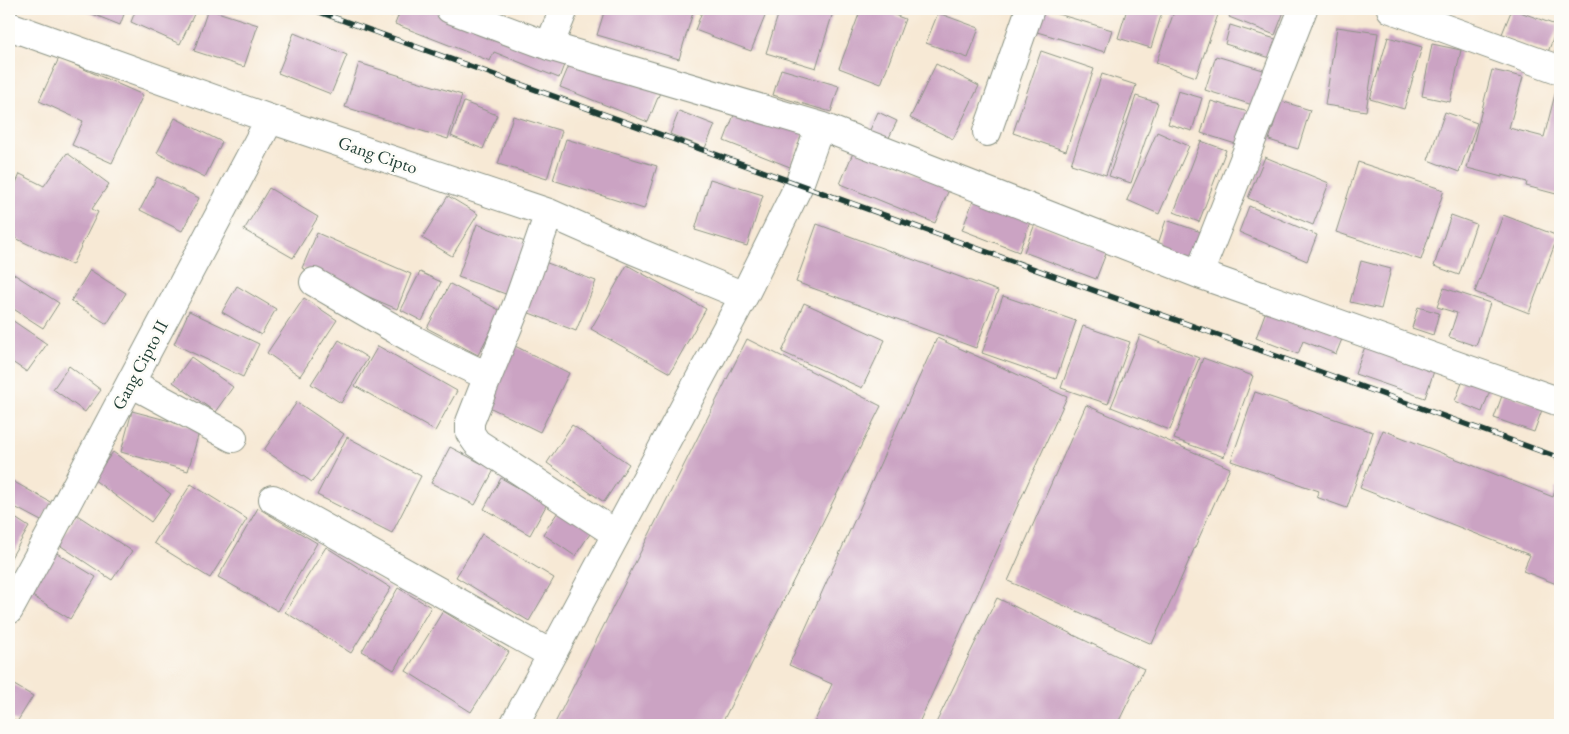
<svg xmlns="http://www.w3.org/2000/svg" width="1569" height="734" font-family="'EB Garamond',serif">
	<style>
		.building { fill: #cba3c3 }
		.lines { fill: none; stroke-linecap: round; stroke-linejoin: round }
		.minor-casing { stroke: #8b9384; stroke-width: 30 }
		.minor { stroke: #fff; stroke-width: 28 }
		.rail-casing { stroke: #1f3d34; stroke-width: 5.5 }
		.rail { stroke: #fdfcf7; stroke-width: 4; stroke-dasharray: 11; stroke-linecap: butt }
		.labels { text-anchor: middle; stroke-width: 5; stroke-linejoin: round; paint-order: stroke }
		.street-label { font-size: 18px; fill: #1f3d34; stroke: #fdfcf7 }
	</style>
	<rect width="100%" height="100%" fill="#fdfcf7"/>
	<filter id="ink" filterUnits="userSpaceOnUse"><feTurbulence type="fractalNoise" baseFrequency=".02" numOctaves="2"/><feDisplacementMap in="SourceGraphic" scale="10" xChannelSelector="R" yChannelSelector="G"/><feConvolveMatrix kernelMatrix="1 2 1 2 8 2 1 2 1" color-interpolation-filters="sRGB"/></filter>
	<filter id="wash" filterUnits="userSpaceOnUse"><feTurbulence type="fractalNoise" baseFrequency=".0096" numOctaves="4" result="noise"/><feDisplacementMap in="SourceGraphic" scale="20" xChannelSelector="R" yChannelSelector="G"/><feGaussianBlur stdDeviation="1.12" result="paint"/><feColorMatrix in="noise" values="0 0 0 0 0 0 0 0 0 0 0 0 0 0 0 0 0 1.4 0 .05"/><feComposite in="paint" operator="in"/></filter>
	<g filter="url(#wash)">
		<rect width="100%" height="100%" fill="#f7e9d5"/>
		<g id="blocks">
			<!-- building -->
			<path class="building" d="M80,9H126L120,25Z
				M136,9H189L195,12L180,44L131,22Z
				M208,9L258,25L244,67L194,51Z
				M373,9H395L392,16Z
				M401,9H442L567,57L559,78L494,52L490,61L395,24Z
				M605,9H694L679,59L597,35Z
				M703,9H768L751,51L695,30Z
				M780,9H834L816,68L766,53Z
				M861,9H878L905,19L881,84L839,68Z
				M1127,9H1163L1151,48L1118,38Z
				M1175,9H1220L1196,77L1156,63Z
				M1233,9H1285L1275,35L1229,17Z
				M1512,9L1558,26L1548,52L1502,34Z
				M1044,10L1112,30L1105,52L1037,32Z
				M938,13L979,28L968,58L926,43Z
				M1230,25L1282,41L1277,60L1225,44Z
				M1337,27L1378,33L1366,111L1325,105Z
				M294,33L347,55L331,94L278,73Z
				M1388,37L1422,47L1404,109L1370,99Z
				M1432,44L1461,50L1450,102L1422,96Z
				M1041,51L1094,69L1066,151L1013,133Z
				M573,56L661,90L648,122L560,87Z
				M1216,56L1270,72L1259,107L1205,90Z
				M59,58L143,95L112,163L72,145L83,121L39,101Z
				M359,63L462,95L448,139L345,107Z
				M936,64L979,86L953,139L910,118Z
				M781,69L839,86L831,112L773,95Z
				M1492,70L1523,77L1509,128L1544,137L1560,75V195L1526,186L1527,182L1502,175V177L1467,168Z
				M1102,74L1136,85L1106,175L1071,164Z
				M1178,91L1202,98L1192,131L1168,124Z
				M1136,96L1158,103L1131,183L1109,176Z
				M1211,101L1255,114L1245,147L1201,133Z
				M1281,101L1310,110L1298,149L1269,140Z
				M464,102L497,115L483,149L451,136Z
				M737,107L803,133L790,167L724,141Z
				M679,111L715,125L705,148L670,134Z
				M878,112L897,121L884,148L866,139Z
				M1445,112L1477,123L1459,172L1428,160Z
				M513,116L562,131L547,179L498,164Z
				M175,118L222,142L205,177L157,153Z
				M1157,132L1189,146L1159,214L1127,200Z
				M566,139L657,166L644,209L553,180Z
				M1201,141L1226,150L1199,222L1174,212Z
				M855,148L950,187L935,223L840,184Z
				M67,153L109,184L92,209L98,212L72,265L9,235V199L20,174L44,186Z
				M1265,157L1329,183L1313,225L1248,198Z
				M1358,162L1444,190L1421,260L1336,232Z
				M157,177L199,198L182,231L140,210Z
				M710,179L763,195L747,246L695,230Z
				M269,188L318,217L293,258L244,230Z
				M448,196L478,214L452,256L422,238Z
				M973,201L1008,214H1033L1019,252L962,230Z
				M1249,206L1317,235L1307,261L1239,232Z
				M1451,215L1476,224L1459,275L1434,266Z
				M1503,215L1558,236L1529,313L1475,292Z
				M1166,220L1204,233L1195,262L1156,250Z
				M477,224L533,245L514,297L458,277Z
				M817,224L998,291L976,348L796,282Z
				M1035,224L1107,251L1096,279L1024,252Z
				M317,233L411,274L397,309L302,268Z
				M539,260L596,281L576,331L519,309Z
				M1361,261L1391,269L1381,309L1350,302Z
				M627,265L706,309L670,373L591,329Z
				M90,270L126,293L107,324L71,301Z
				M9,271L59,303L43,328L9,306Z
				M420,272L441,282L422,321L401,310Z
				M450,284L501,311L478,355L427,328Z
				M237,286L276,309L261,335L222,312Z
				M1444,288L1490,303L1476,346L1449,337L1457,313L1437,307Z
				M1003,296L1076,321L1056,379L982,353Z
				M304,298L337,320L300,376L267,353Z
				M804,303L885,340L862,388L782,352Z
				M1268,305L1344,334L1336,354L1303,341L1298,354L1256,338Z
				M1418,307L1439,313L1433,335L1412,328Z
				M189,311L259,344L243,377L174,344Z
				M9,318L47,344L27,372L9,360Z
				M1083,326L1130,342L1108,404L1061,388Z
				M1140,335L1199,358L1170,430L1111,407Z
				M937,338L1067,397L918,725H813L832,684L789,665Z
				M747,339L881,406L721,725H554Z
				M339,340L368,358L341,403L311,384Z
				M1367,341L1436,365L1425,398L1355,374Z
				M378,346L457,391L435,431L355,386Z
				M515,346L569,373L540,432L485,405Z
				M191,357L233,387L215,412L173,382Z
				M1203,358L1253,376L1224,457L1174,439Z
				M69,366L101,390L85,412L53,389Z
				M1464,378L1491,388L1482,412L1455,401Z
				M1255,392L1373,432L1347,508L1316,497L1319,491L1231,461Z
				M1503,393L1543,407L1534,432L1494,418Z
				M297,402L344,434L312,482L264,450Z
				M1086,405L1230,468L1152,644L1008,581Z
				M132,411L200,429L188,471L121,452Z
				M572,425L629,464L604,502L547,463Z
				M1383,430L1553,497L1556,487L1560,489L1559,585L1523,571L1530,555L1360,488Z
				M347,437L421,476L392,533L317,495Z
				M450,447L494,470L475,505L431,483Z
				M113,452L171,494L151,522L93,479Z
				M501,478L547,504L530,535L484,509Z
				M9,479L52,503L41,521L9,504Z
				M191,484L247,519L210,578L154,543Z
				M564,503L596,525L575,556L543,534Z
				M258,508L317,543L278,611L218,577Z
				M9,514L29,527L9,561Z
				M77,515L132,551L112,580L58,544Z
				M482,534L554,578L529,621L456,577Z
				M47,547L96,577L70,619L21,589Z
				M326,547L391,588L351,653L285,612Z
				M398,588L431,607L394,670L362,651Z
				M997,598L1144,669L1117,725H935Z
				M443,611L509,652L471,712L406,671Z
				M9,682L33,696L17,722L9,717Z"/>
		</g>
	</g>
	<g filter="url(#ink)">
		<use href="#blocks" fill-opacity="0" stroke="#8b9384" stroke-width="1"/>
		<g class="lines">
			<!-- minor casing -->
			<g class="minor-casing">
				<path id="minor" d="M450,9L549,46L820,126L1199,274L1560,402
					M1391,9L1560,70
					M9,26L270,119L549,213L633,250L744,296
					M549,46L564,9
					M987,132L1030,9
					M1199,274L1303,9
					M314,282C371,315 427,350 488,376L470,422V433L477,443L616,534
					M488,376L518,302L549,213
					M131,383L233,438
					M273,499L551,654
					M9,610L50,535L270,119
					M514,725L744,296L799,185L820,126"/>
			</g>
			<!-- minor -->
			<use href="#minor" class="minor"/>
			<!-- rail casing -->
			<g class="rail-casing">
				<path id="rail" d="M311,9L1560,458"/>
			</g>
			<!-- rail -->
			<use href="#rail" class="rail"/>
		</g>
	</g>
	<g class="labels">
		<!-- street labels -->
		<g class="street-label">
			<text transform="translate(378 155) rotate(19)" y="6">Gang Cipto</text>
			<text transform="translate(140 365) rotate(-62)" y="6">Gang Cipto II</text>
		</g>
	</g>
	<!-- margin -->
	<rect width="1569" height="734" fill="none" stroke="#fdfcf7" stroke-width="30"/>
</svg>
